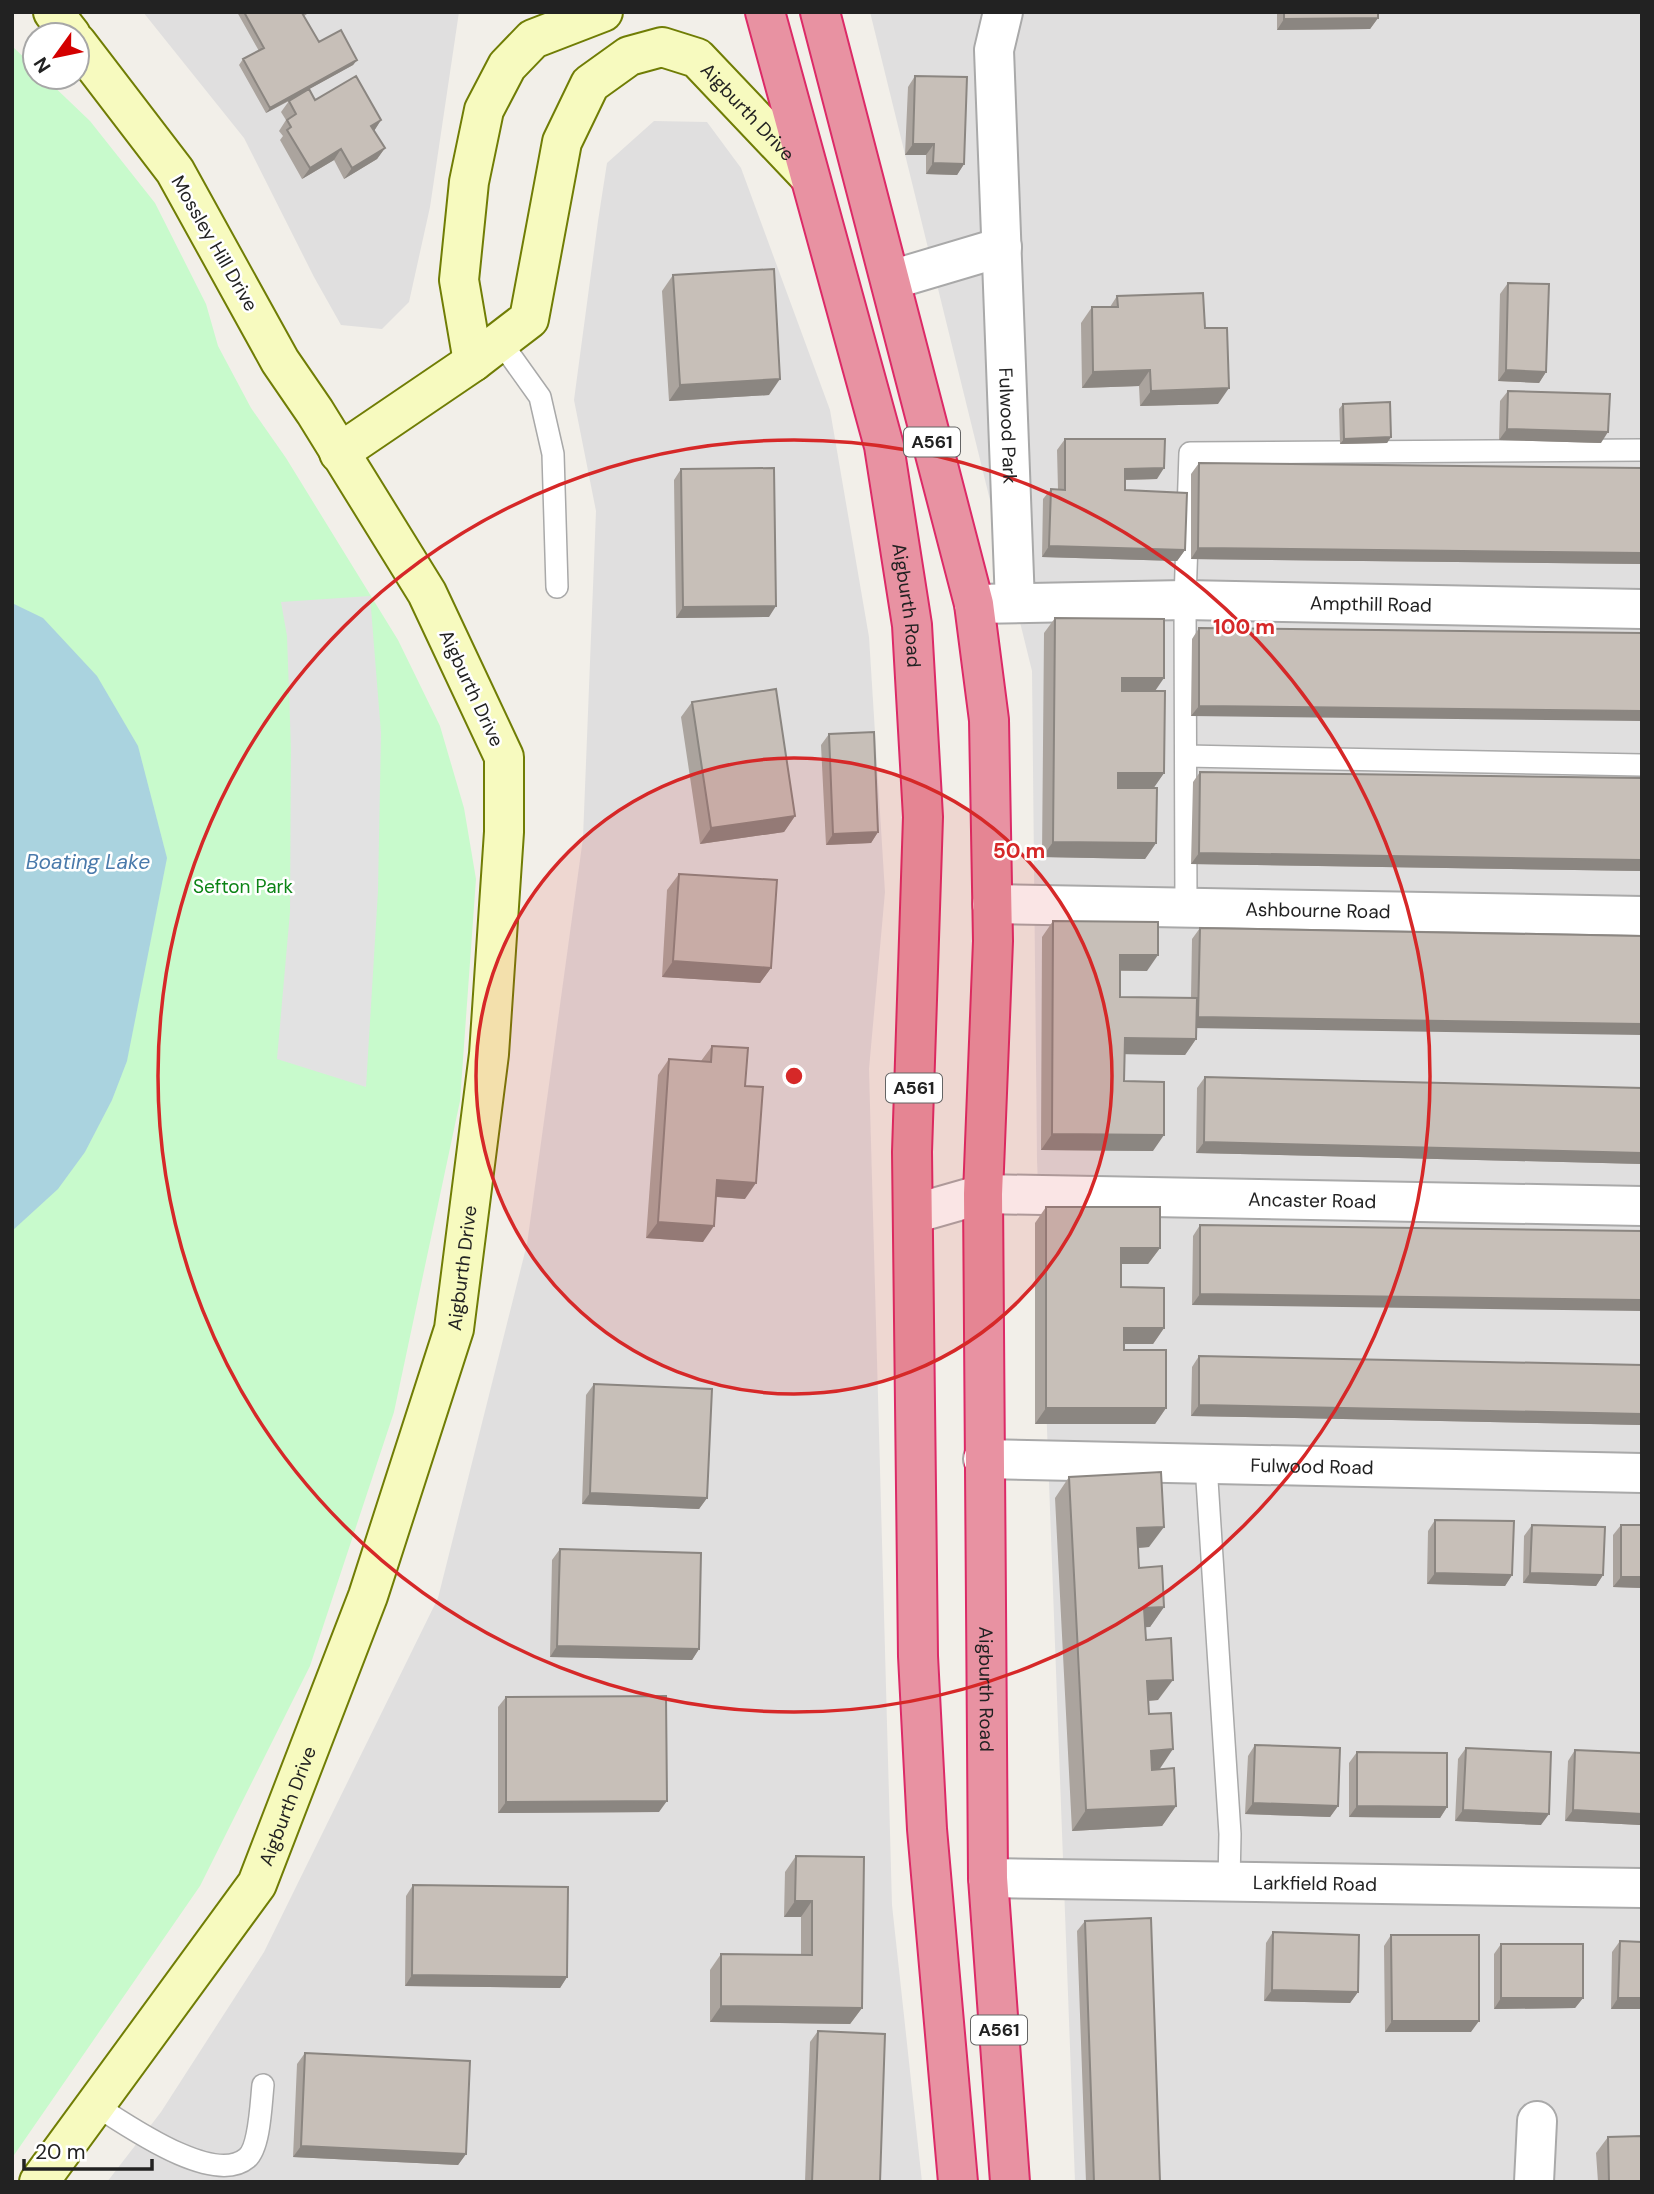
<svg xmlns="http://www.w3.org/2000/svg" width="1654" height="2194" font-family="'DM Sans',sans-serif">
	<style>
		.residential { fill: #e0dfdf }
		.park { fill: #c8facc }
		.parking { fill: #e2e2e2 }
		.water { fill: #aad3df }
		.lines { fill: none; stroke-linecap: round; stroke-linejoin: round }
		.lane-casing { stroke: #a9a9a9; stroke-width: 24 }
		.street-casing { stroke: #a9a9a9; stroke-width: 42 }
		.secondary-casing { stroke: #707d05; stroke-width: 42 }
		.highway-casing { stroke: #dc2a67; stroke-width: 42 }
		.lane { stroke: #fff; stroke-width: 21 }
		.street { stroke: #fff; stroke-width: 38 }
		.secondary { stroke: #f7fabf; stroke-width: 38 }
		.highway { stroke: #e892a2; stroke-width: 38 }
		.wall { fill: #aba49e }
		.shaded-wall { fill: #8b8681 }
		.building { fill: #c7bfb8; stroke: #8b8681; stroke-width: 2 }
		.ring { fill: none; stroke: #d62828; stroke-width: 3.5 }
		.labels { text-anchor: middle; stroke-width: 5; stroke-linejoin: round; paint-order: stroke }
		.shield { fill: #fff; stroke: #646464; stroke-width: 2 }
		.shield-label { font-size: 18px; font-weight: bold; fill: #222 }
		.street-label { font-size: 19px; fill: #222; stroke: #fff }
		.park-label { font-size: 19px; fill: #0c8416; stroke: #fff }
		.water-label { font-size: 21px; font-style: italic; fill: #4a7aab; stroke: #fff }
		.centre { fill: #d62828; stroke: #fff; stroke-width: 3.5 }
		.ring-label { font-size: 21px; text-anchor: middle; font-weight: bold; fill: #d62828; stroke: #fff; stroke-width: 5; stroke-linejoin: round; paint-order: stroke }
	</style>
	<rect width="100%" height="100%" fill="#f2efe9"/>
	<!-- residential -->
	<path class="residential" d="M143,12H459L430,207L409,302L382,329L341,325L314,277L244,138Z
		M870,12H1642V2182H1075L1037,1160L1032,671Z
		M654,121L707,122L741,168L830,410L869,637L885,892L869,1069L892,1905L922,2182H107L161,2112L264,1952L438,1598L527,1244L583,838L596,511L574,400L598,221L607,163Z"/>
	<!-- park -->
	<path class="park" d="M12,46L35,68V77H44L90,121L155,203L206,304L218,346L251,408L286,458L398,640L440,726L464,808L476,879L460,1101L394,1412L310,1666L200,1886L12,2158Z"/>
	<!-- parking -->
	<path class="parking" d="M370,596L381,733L378,891L366,1087L277,1059L290,912L291,749L287,636L281,602Z"/>
	<!-- water -->
	<path class="water" d="M12,603L43,618L97,676L138,746L167,858L127,1061L112,1100L85,1152L58,1189L12,1231Z"/>
	<g class="lines">
		<!-- lane casing -->
		<g class="lane-casing">
			<path id="lane" d="M500,341L540,397L553,454L557,587
				M1186,756L1642,765
				M1186,908L1185,600L1190,453L1642,450
				M1206,1465L1230,1834L1229,1882
				M95,2105C124,2123 213,2187 247,2158C260,2147 261,2102 263,2085"/>
		</g>
		<!-- street casing -->
		<g class="street-casing">
			<g id="street">
				<path id="s1" d="M1003,12L994,50L1015,603"/>
				<path d="M891,280L1002,247"/>
				<path id="s2" d="M974,604L1185,600L1642,609"/>
				<path id="s3" d="M992,904L1642,916"/>
				<path id="s4" d="M913,1214L983,1194L1642,1206"/>
				<path id="s5" d="M983,1459L1642,1473"/>
				<path id="s6" d="M988,1878L1642,1888"/>
				<path d="M1534,2182L1537,2121"/>
			</g>
		</g>
		<!-- secondary casing -->
		<g class="secondary-casing">
			<g id="secondary">
				<path d="M53,12L71,35"/>
				<path d="M473,362L459,280L469,182L484,110L507,66L533,39L603,12"/>
				<path id="s7" d="M339,453L473,362L529,319L562,142L590,84L629,56L662,47L697,58L808,175"/>
				<path id="s8" d="M39,2182L257,1884L368,1596L454,1329L489,1054L504,832V757L427,593L315,412L280,361L175,171L77,43"/>
			</g>
		</g>
		<!-- highway casing -->
		<g class="highway-casing">
			<g id="highway">
				<path id="s9" d="M765,12L884,446L912,625L923,817L912,1152L918,1656L927,1829L958,2182"/>
				<path id="s10" d="M820,12L974,604L989,720L993,941L983,1194L988,1878L1010,2182"/>
			</g>
		</g>
		<!-- lane -->
		<use href="#lane" class="lane"/>
		<!-- street -->
		<use href="#street" class="street"/>
		<!-- secondary -->
		<use href="#secondary" class="secondary"/>
		<!-- highway -->
		<use href="#highway" class="highway"/>
	</g>
	<!-- wall -->
	<path class="wall" d="M237,12H310L304,16L319,42L357,60L353,65L309,89L315,100L381,120L374,131L385,148L377,159L344,179L334,160L302,179L280,140L283,136L279,131L286,120L281,112L289,101L266,113L239,65L243,59L259,51Z
		M1277,12H1378V18L1370,29L1277,30Z
		M915,76L964,164L957,175L926,174V155H905L908,87Z
		M673,275L769,395L669,401L662,291Z
		M1508,283L1546,372L1539,383L1498,381L1500,294Z
		M1117,296L1205,328L1218,404L1140,406L1139,386L1082,388L1081,323L1092,307H1110Z
		M1508,391L1601,443L1499,440L1500,401Z
		M1343,404L1391,437L1387,443L1340,444L1339,409Z
		M1065,439L1157,479L1125,480V490L1185,550L1177,561L1042,557L1043,499L1051,489H1058L1057,450Z
		M1199,463L1642,468V564L1191,559V474Z
		M681,469L769,617L676,618L674,480Z
		M1055,618L1155,691L1164,773L1153,788L1156,843L1145,859L1042,857L1044,633Z
		M1199,628L1642,633L1191,716L1192,639Z
		M692,702L795,816L784,832L700,844L681,717Z
		M829,734L878,832L871,843L826,845L821,745Z
		M1200,772L1642,778V871L1191,864L1193,782Z
		M679,874L771,968L760,983L662,977L667,890Z
		M1053,921L1147,971H1120V997L1191,998L1192,939L1200,928L1642,936L1196,1028V1039L1185,1055L1124,1054V1081L1153,1151L1041,1150L1042,937Z
		M712,1046L745,1086V1199L716,1197L703,1242L646,1238L658,1075L669,1059L701,1061Z
		M1205,1077L1642,1088V1164L1196,1153L1197,1088Z
		M1046,1207L1160,1248L1148,1264H1121V1287L1164,1328L1153,1344H1124V1350L1166,1408L1155,1424H1035V1223Z
		M1200,1225L1642,1231L1192,1305L1193,1236Z
		M1199,1356L1642,1365V1425L1191,1416L1192,1367Z
		M594,1384L707,1498L699,1509L582,1504L586,1395Z
		M1069,1477L1149,1547L1138,1548L1139,1568L1164,1607L1150,1627H1145L1146,1640L1158,1700L1148,1701L1149,1714L1159,1769L1176,1806L1162,1826L1072,1831L1055,1498Z
		M1435,1520L1512,1575L1505,1586L1427,1584L1428,1531Z
		M1532,1525L1603,1575L1596,1586L1523,1583L1524,1536Z
		M1621,1525L1642,1588L1613,1587V1535Z
		M560,1549L699,1649L692,1660L550,1657L552,1560Z
		M506,1697L659,1812L498,1813V1707Z
		M1255,1745L1338,1806L1330,1817L1245,1814L1248,1756Z
		M1466,1748L1541,1825L1455,1821L1458,1759Z
		M1575,1750L1640,1825L1565,1821L1568,1761Z
		M1357,1752L1447,1807L1440,1818L1349,1817V1763Z
		M796,1856L862,2008L850,2024L710,2022V1970L721,1954L801,1955V1917H784L785,1872Z
		M413,1885L567,1977L560,1988L405,1986L406,1896Z
		M1085,1921L1160,2182H1086L1077,1931Z
		M1273,1932L1358,1992L1350,2003L1264,2001L1266,1943Z
		M1391,1935L1471,2032H1385L1384,1946Z
		M1620,1941L1642,1942V2009H1611L1612,1952Z
		M1501,1944L1583,1998L1575,2008L1494,2009V1954Z
		M818,2031L880,2182H805L810,2042Z
		M305,2053L466,2154L458,2165L293,2157L297,2064Z
		M1608,2137L1642,2182H1598L1596,2153Z"/>
	<!-- shaded-wall -->
	<path class="shaded-wall" d="M1378,18L1370,29L1277,30L1284,19Z
		M357,60L353,65L266,113L270,108Z
		M381,120L374,131L371,126Z
		M913,144H934L926,155H905Z
		M385,148L377,159L344,179L352,168Z
		M341,149L334,160L302,179L310,168Z
		M933,163L964,164L957,175L926,174Z
		M1150,370L1139,386L1082,388L1093,372Z
		M1506,370L1546,372L1539,383L1498,381Z
		M780,379L769,395L669,401L680,385Z
		M1229,388L1218,404L1140,406L1151,391Z
		M1507,429L1608,432L1601,443L1499,440Z
		M1391,437L1387,443L1340,444L1344,439Z
		M1164,468L1157,479L1117,480L1125,469Z
		M1049,546L1185,550L1177,561L1042,557Z
		M1198,548L1642,553V564L1191,559Z
		M776,606L769,617L676,618L683,607Z
		M1122,678H1164L1153,694H1111Z
		M1199,706L1642,711V721L1191,716Z
		M1118,773H1164L1153,789L1107,788Z
		M795,816L784,832L700,844L711,828Z
		M878,832L871,843L826,845L833,834Z
		M1053,842L1156,843L1145,859L1042,857Z
		M1199,853L1642,860V871L1191,864Z
		M1120,955H1158L1147,971L1109,970Z
		M673,961L771,968L760,983L662,977Z
		M1198,1017L1642,1024V1035L1191,1028Z
		M1125,1038L1196,1039L1185,1055L1113,1054Z
		M1052,1134L1164,1135L1153,1151L1041,1150Z
		M1204,1142L1642,1153V1164L1196,1153Z
		M717,1180L756,1183L745,1199L706,1196Z
		M658,1222L714,1226L703,1242L646,1238Z
		M1121,1248H1160L1148,1264H1109Z
		M1200,1294L1642,1300V1311L1192,1305Z
		M1124,1328H1164L1153,1344H1113Z
		M1199,1405L1642,1414V1425L1191,1416Z
		M1046,1408H1166L1155,1424H1035Z
		M590,1493L707,1498L699,1509L582,1504Z
		M1164,1527L1149,1547L1122,1549L1137,1528Z
		M1435,1573L1512,1575L1505,1586L1427,1584Z
		M1530,1573L1603,1575L1596,1586L1523,1583Z
		M1621,1577H1642V1588L1613,1587Z
		M1164,1607L1150,1627L1130,1628L1144,1608Z
		M557,1646L699,1649L692,1660L550,1657Z
		M1173,1680L1158,1700L1132,1702L1147,1681Z
		M1173,1749L1159,1770L1137,1771L1151,1751Z
		M667,1801L659,1812L498,1813L506,1802Z
		M1253,1803L1338,1806L1330,1817L1245,1814Z
		M1176,1806L1162,1826L1072,1831L1086,1810Z
		M1357,1806L1447,1807L1440,1818L1349,1817Z
		M1463,1810L1549,1814L1541,1825L1455,1821Z
		M1573,1810L1642,1814V1823L1640,1825L1565,1821Z
		M795,1901H812L801,1917H784Z
		M412,1975L567,1977L560,1988L405,1986Z
		M1272,1990L1358,1992L1350,2003L1264,2001Z
		M1501,1998H1583L1575,2008L1494,2009Z
		M1618,1998H1642V2009H1611Z
		M721,2006L862,2008L850,2024L710,2022Z
		M1392,2021H1479L1471,2032H1385Z
		M301,2146L466,2154L458,2165L293,2157Z"/>
	<!-- building -->
	<path class="building" d="M244,12H304L302,13L319,42L341,30L357,60L270,108L243,59L264,48Z
		M1284,12H1378V18L1284,19Z
		M356,76L381,120L371,126L385,148L352,168L341,149L310,168L287,130L291,127L287,120L296,114L289,101L309,89L315,100Z
		M915,76L967,77L964,164L933,163L934,144H913Z
		M774,269L780,379L680,385L673,275Z
		M1508,283L1549,284L1546,372L1506,370Z
		M1203,293L1205,328H1227L1229,388L1151,391L1150,370L1093,372L1092,307H1118L1117,296Z
		M1508,391L1610,394L1608,432L1507,429Z
		M1390,402L1391,437L1344,439L1343,404Z
		M1065,439H1165L1164,468L1125,469V490L1187,493L1185,550L1049,546L1051,489L1065,490Z
		M1199,463L1642,468V553L1198,548Z
		M774,468L776,606L683,607L681,469Z
		M1055,618L1164,619V678H1122V691H1165L1164,773H1118V788H1157L1156,843L1053,842Z
		M1199,628L1642,633V711L1199,706Z
		M776,689L795,816L711,828L692,702Z
		M874,732L878,832L833,834L829,734Z
		M1200,772L1642,778V860L1199,853Z
		M679,874L777,880L771,968L673,961Z
		M1053,921L1158,922V955H1120V997L1197,998L1196,1039L1125,1038L1124,1081L1164,1082V1135L1052,1134Z
		M1200,928L1642,936V1024L1198,1017Z
		M712,1046L748,1048L745,1086L763,1087L756,1183L717,1180L714,1226L658,1222L669,1059L711,1062Z
		M1205,1077L1642,1088V1153L1204,1142Z
		M1046,1207H1160V1248H1121V1287L1164,1288V1328H1124V1350H1166V1408H1046Z
		M1200,1225L1642,1231V1300L1200,1294Z
		M1199,1356L1642,1365V1414L1199,1405Z
		M594,1384L712,1389L707,1498L590,1493Z
		M1161,1472L1164,1527L1137,1528L1139,1568L1162,1566L1164,1607L1144,1608L1146,1640L1171,1638L1173,1680L1147,1681L1149,1714L1171,1713L1173,1749L1151,1751L1152,1770L1174,1768L1176,1806L1086,1810L1069,1477Z
		M1435,1520L1514,1521L1512,1575L1435,1573Z
		M1532,1525L1605,1527L1603,1575L1530,1573Z
		M1621,1525H1642V1577H1621Z
		M560,1549L701,1553L699,1649L557,1646Z
		M666,1696L667,1801L506,1802V1697Z
		M1255,1745L1340,1748L1338,1806L1253,1803Z
		M1466,1748L1551,1752L1549,1814L1463,1810Z
		M1575,1750L1642,1753V1814L1573,1810Z
		M1357,1752L1447,1753V1807L1357,1806Z
		M796,1856L864,1857L862,2008L721,2006V1954L812,1955V1901H795Z
		M413,1885L568,1887L567,1977L412,1975Z
		M1151,1918L1160,2182H1094L1085,1921Z
		M1273,1932L1359,1935L1358,1992L1272,1990Z
		M1391,1935H1479V2021H1392Z
		M1620,1941L1642,1942V1998H1618Z
		M1501,1944H1583V1998H1501Z
		M818,2031L885,2034L880,2182H812Z
		M305,2053L470,2061L466,2154L301,2146Z
		M1642,2136V2182H1609L1608,2137Z"/>
	<!-- distance rings -->
	<circle cx="794" cy="1076" r="318" fill="#d62828" fill-opacity=".12"/>
	<g class="ring">
		<circle cx="794" cy="1076" r="318"/>
		<circle cx="794" cy="1076" r="636"/>
	</g>
	<g class="labels">
		<!-- shield labels -->
		<g class="shield">
			<rect x="904" y="427.5" width="56" height="29" rx="5"/>
			<rect x="886" y="1073.5" width="56" height="29" rx="5"/>
			<rect x="971" y="2015.5" width="56" height="29" rx="5"/>
		</g>
		<g class="shield-label">
			<text x="932" y="448">A561</text>
			<text x="914" y="1094">A561</text>
			<text x="999" y="2036">A561</text>
		</g>
		<!-- street labels -->
		<g class="street-label">
			<text dy="7" stroke="none"><textPath href="#s7" startOffset="670">Aigburth Drive</textPath></text>
			<text transform="translate(215 243) rotate(60)" y="7">Mossley Hill Drive</text>
			<text dy="7" stroke="none"><textPath href="#s1" startOffset="415">Fulwood Park</textPath></text>
			<text dy="7" stroke="none"><textPath href="#s2" startOffset="397">Ampthill Road</textPath></text>
			<text dy="7" stroke="none"><textPath href="#s9" startOffset="611">Aigburth Road</textPath></text>
			<text transform="translate(472 688) rotate(65)" y="7">Aigburth Drive</text>
			<text dy="7" stroke="none"><textPath href="#s3" startOffset="326">Ashbourne Road</textPath></text>
			<text dy="7" stroke="none"><textPath href="#s4" startOffset="402">Ancaster Road</textPath></text>
			<text dy="7" stroke="none"><textPath href="#s8" startOffset="1020">Aigburth Drive</textPath></text>
			<text dy="7" stroke="none"><textPath href="#s5" startOffset="329">Fulwood Road</textPath></text>
			<text dy="7" stroke="none"><textPath href="#s10" startOffset="1698">Aigburth Road</textPath></text>
			<text dy="7" stroke="none"><textPath href="#s8" startOffset="453">Aigburth Drive</textPath></text>
			<text dy="7" stroke="none"><textPath href="#s6" startOffset="327">Larkfield Road</textPath></text>
		</g>
		<!-- park labels -->
		<g class="park-label">
			<text x="243" y="893">Sefton Park</text>
		</g>
		<!-- water labels -->
		<g class="water-label">
			<text x="88" y="869">Boating Lake</text>
		</g>
	</g>
	<circle cx="794" cy="1076" r="10" class="centre"/>
	<g class="ring-label">
		<text x="1244" y="634">100 m</text>
		<text x="1019" y="858">50 m</text>
	</g>
	<!-- border -->
	<rect width="1654" height="2194" fill="none" stroke="#222222" stroke-width="28"/>
	<!-- north arrow -->
	<g transform="translate(56 56) rotate(237)"><circle r="33" fill="#ffffff" stroke="#a7a7a7" stroke-width="2"/>
	<path d="M0-5L12 26L0 18L-12 26Z" fill="#d40000"/>
	<text y="-10" font-size="19" font-weight="bold" text-anchor="middle" fill="#222222">N</text>
	</g>
	<!-- scale -->
	<path d="M24 2159v10h128v-10" fill="none" stroke="#222222" stroke-width="3.5"/>
	<text x="35" y="2159" font-size="21" fill="#222222" stroke="#ffffff" stroke-width="5" paint-order="stroke">20 m</text>
</svg>
